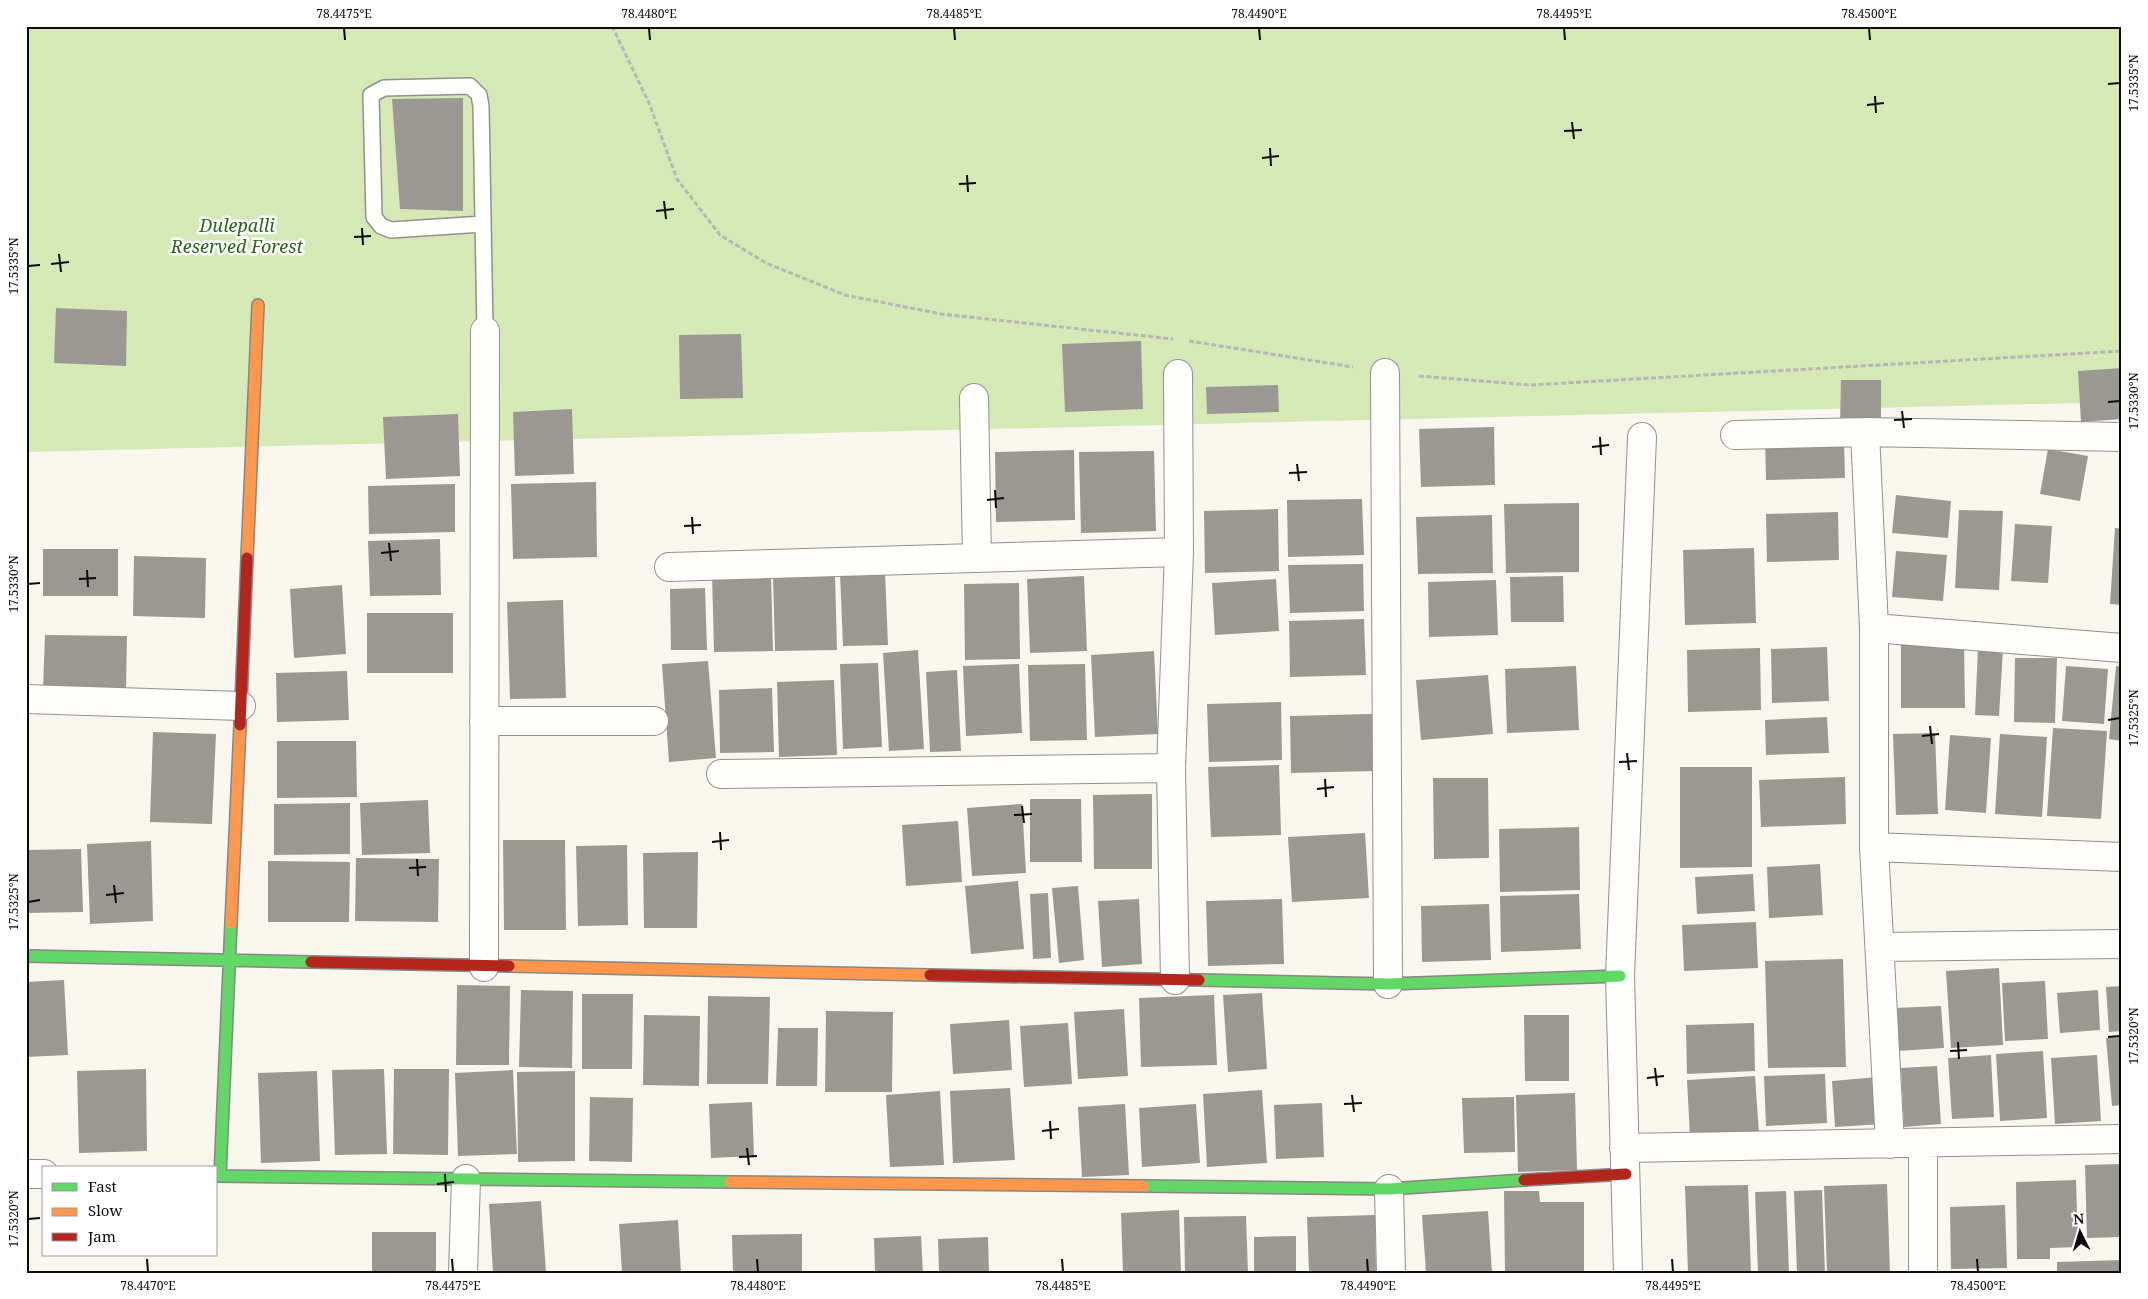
<svg xmlns="http://www.w3.org/2000/svg" width="2148" height="1299" font-family="'Noto Serif',serif">
	<style>
		.forest { fill: #d5e9b7 }
		.building { fill: #9b9893 }
		.lines { fill: none; stroke-linecap: round; stroke-linejoin: round }
		.lane-casing { stroke: #92908c; stroke-width: 18 }
		.street-casing { stroke: #92908c; stroke-width: 30 }
		.fast-casing { stroke: #888783; stroke-width: 14 }
		.slow-casing { stroke: #888783; stroke-width: 14 }
		.jam-casing { stroke: #888783; stroke-width: 14 }
		.path { stroke: #b7b6b5; stroke-width: 3; stroke-dasharray: 5 2.5; stroke-linecap: butt }
		.lane { stroke: #fefefc; stroke-width: 15 }
		.street { stroke: #fefefc; stroke-width: 28 }
		.fast { stroke: #63d668; stroke-width: 11 }
		.slow { stroke: #ff974d; stroke-width: 11 }
		.jam { stroke: #b3261e; stroke-width: 11 }
		.ticks { fill: none; stroke: #0a0a0a; stroke-width: 2 }
		.labels { text-anchor: middle; stroke-width: 5; stroke-linejoin: round; paint-order: stroke }
		.park-label { font-size: 18px; font-style: italic; fill: #2d6616; stroke: #fff }
		.neatline { fill: none; stroke: #0a0a0a; stroke-width: 2 }
		.ticks-label { font-size: 12px; text-anchor: middle; fill: #0a0a0a }
	</style>
	<rect width="100%" height="100%" fill="#f9f6ed"/>
	<!-- forest -->
	<path class="forest" d="M26,26H2122V402L26,452Z"/>
	<!-- building -->
	<path class="building" d="M463,98V211L400,209L392,99Z
		M56,308L127,311L126,366L54,363Z
		M741,334L743,398L680,399L679,335Z
		M1141,341L1143,409L1065,412L1062,344Z
		M2122,368V419L2081,422L2078,371Z
		M1841,380H1881V424H1840Z
		M1278,385L1279,412L1207,414L1206,387Z
		M572,409L574,474L515,476L513,412Z
		M458,414L460,476L386,479L383,417Z
		M1494,427L1495,485L1421,487L1419,429Z
		M1844,439L1845,478L1766,480L1765,440Z
		M2048,449L2088,456L2080,501L2040,494Z
		M1074,450L1075,520L996,522L995,452Z
		M1154,451L1156,531L1081,533L1079,452Z
		M596,482L597,557L513,559L511,484Z
		M455,484V532L369,534L368,486Z
		M1896,495L1951,501L1948,538L1892,533Z
		M1362,499L1364,555L1288,557L1287,500Z
		M1579,503V572L1506,573L1504,504Z
		M1278,509L1279,571L1205,573L1204,511Z
		M1959,510L2003,511L1999,590L1955,588Z
		M1838,512L1839,560L1767,562L1766,514Z
		M1492,515L1493,573L1418,574L1416,517Z
		M2015,524L2052,526L2048,583L2011,581Z
		M2115,528L2122,529V605L2110,604Z
		M440,539L441,595L370,596L368,541Z
		M1754,548L1756,623L1685,625L1683,550Z
		M43,549H118V596H43Z
		M1896,551L1947,555L1943,601L1892,597Z
		M134,556L206,558L205,618L133,616Z
		M1363,564L1364,611L1290,613L1288,565Z
		M771,572L773,651L714,652L712,573Z
		M885,572L888,645L843,646L840,573Z
		M835,576L837,650L775,651L773,578Z
		M1084,576L1087,651L1030,653L1027,579Z
		M1563,576L1564,622H1511L1510,577Z
		M1276,579L1279,631L1215,635L1212,583Z
		M1496,580L1498,635L1429,637L1428,582Z
		M1019,583L1020,659L965,660L964,584Z
		M342,585L346,654L294,658L290,589Z
		M705,588L707,650H671L670,589Z
		M563,600L566,698L510,699L507,602Z
		M367,613H453V673H367Z
		M1364,619L1366,675L1290,677L1289,621Z
		M45,635L127,636L126,691L43,689Z
		M1901,644H1964L1965,708H1901Z
		M1827,647L1829,701L1772,703L1771,649Z
		M1760,648L1761,710L1688,712L1687,650Z
		M1978,648L2003,649L1999,716L1975,715Z
		M918,650L924,749L889,751L883,653Z
		M1154,651L1158,734L1095,737L1091,655Z
		M2015,658H2057L2055,723L2014,722Z
		M708,661L716,758L669,762L662,664Z
		M878,663L882,747L843,749L840,664Z
		M1019,664L1022,733L966,736L963,666Z
		M1085,664L1087,740L1030,741L1028,665Z
		M1576,666L1579,730L1507,733L1505,669Z
		M2066,666L2108,669L2104,724L2062,721Z
		M2116,666L2122,667V741L2109,739Z
		M957,670L961,751L930,752L926,672Z
		M347,671L349,720L277,722L276,673Z
		M1488,675L1493,734L1421,740L1416,680Z
		M834,680L837,755L779,757L777,682Z
		M772,688L774,752L720,753L719,690Z
		M1281,702L1282,760L1209,762L1207,704Z
		M1372,714L1373,771L1291,773L1290,716Z
		M1827,717L1829,753L1766,755L1765,720Z
		M2053,728L2107,731L2101,819L2047,816Z
		M153,732L216,734L212,824L150,822Z
		M1935,733L1938,814L1896,815L1893,734Z
		M2000,734L2047,737L2042,817L1995,814Z
		M1950,735L1991,738L1986,813L1945,810Z
		M277,741H356L357,797L277,798Z
		M1279,765L1281,835L1211,837L1208,767Z
		M1680,767H1752V867L1680,868Z
		M1845,777L1846,824L1761,827L1759,780Z
		M1433,778H1488L1489,858L1434,859Z
		M1152,794V869H1094L1093,795Z
		M1030,799H1081L1082,862H1030Z
		M428,800L430,853L362,855L360,803Z
		M350,803V854L274,855V804Z
		M1022,804L1026,873L972,876L967,808Z
		M958,821L962,882L906,886L902,825Z
		M1579,827L1580,890L1500,892L1499,829Z
		M1365,833L1369,898L1292,902L1288,837Z
		M503,840H565L566,930H504Z
		M151,841L153,921L90,924L87,844Z
		M627,845L628,925L578,926L576,846Z
		M81,849L83,912L26,913V850Z
		M698,852L697,928H644L643,853Z
		M356,858L439,859L438,922L355,921Z
		M268,861L350,862L349,922H268Z
		M1820,864L1823,915L1769,918L1767,867Z
		M1753,874L1755,911L1697,914L1695,877Z
		M1018,881L1024,949L971,954L965,886Z
		M1078,886L1084,960L1059,963L1052,888Z
		M1048,893L1051,958L1033,959L1030,894Z
		M1579,894L1581,949L1501,952L1500,896Z
		M1139,899L1142,964L1102,967L1098,901Z
		M1282,899L1284,964L1208,966L1206,901Z
		M1489,904L1491,960L1422,962L1421,906Z
		M1756,922L1758,968L1684,971L1682,925Z
		M1843,959L1846,1067L1768,1068L1765,961Z
		M1999,968L2003,1045L1951,1048L1946,971Z
		M64,980L68,1055L26,1057V982Z
		M2045,981L2048,1039L2005,1041L2002,983Z
		M457,985L510,986L509,1065H456Z
		M2122,986V1031L2109,1032L2106,987Z
		M521,990L573,991L572,1068L519,1067Z
		M2098,990L2100,1030L2060,1033L2057,993Z
		M1262,993L1267,1069L1228,1072L1223,995Z
		M582,994H633L632,1069H582Z
		M1214,995L1217,1065L1141,1067L1139,998Z
		M708,996L770,997L768,1084H707Z
		M1941,1006L1944,1048L1897,1051L1895,1008Z
		M1124,1009L1128,1076L1078,1079L1074,1012Z
		M826,1011L893,1012L892,1092H825Z
		M644,1015L700,1016L699,1086L643,1085Z
		M1524,1015H1569V1081H1525Z
		M1009,1020L1012,1070L953,1074L950,1024Z
		M1068,1023L1072,1084L1024,1087L1020,1026Z
		M1754,1023L1755,1071L1687,1074L1686,1025Z
		M778,1028H818L817,1086H776Z
		M2122,1037V1105L2112,1106L2106,1038Z
		M2043,1051L2047,1118L2000,1121L1996,1054Z
		M1991,1055L1994,1117L1952,1119L1948,1058Z
		M2097,1055L2101,1121L2055,1124L2051,1058Z
		M1937,1066L1941,1124L1904,1127L1901,1068Z
		M146,1069L147,1151L79,1153L77,1071Z
		M384,1069L387,1154L335,1155L332,1070Z
		M394,1069H449L448,1155L393,1154Z
		M513,1070L517,1154L458,1156L455,1073Z
		M317,1071L320,1161L261,1163L258,1073Z
		M575,1071V1161L518,1162L517,1072Z
		M1825,1074L1827,1123L1766,1126L1764,1076Z
		M1755,1076L1759,1133L1690,1137L1687,1080Z
		M1878,1077L1882,1124L1835,1127L1832,1081Z
		M1010,1088L1015,1160L953,1163L950,1091Z
		M1262,1090L1267,1163L1207,1167L1203,1094Z
		M940,1091L944,1165L890,1167L886,1095Z
		M1575,1093L1577,1170L1518,1172L1516,1095Z
		M590,1097L633,1098L632,1162L589,1161Z
		M1514,1097L1515,1152L1464,1153L1462,1098Z
		M752,1102L754,1156L711,1158L709,1104Z
		M1322,1103L1324,1157L1276,1159L1274,1105Z
		M1125,1104L1129,1175L1082,1177L1078,1107Z
		M1196,1104L1200,1163L1142,1167L1139,1108Z
		M2122,1164V1237L2087,1238L2085,1165Z
		M2076,1180L2078,1247L2050,1248V1259H2017L2016,1182Z
		M1887,1184L1890,1273H1827L1824,1186Z
		M1748,1185L1751,1273H1688L1685,1186Z
		M1822,1190L1825,1273H1797L1794,1191Z
		M1504,1191H1539L1540,1202H1584V1273H1505Z
		M1786,1191L1789,1273H1758L1755,1192Z
		M541,1201L546,1273H493L489,1204Z
		M2005,1205L2007,1268L1951,1269L1950,1207Z
		M1179,1210L1181,1273H1123L1121,1213Z
		M1488,1211L1492,1273H1426L1422,1215Z
		M1375,1215L1376,1273H1309L1307,1217Z
		M1246,1216L1248,1273H1185L1184,1217Z
		M678,1220L681,1273H622L619,1224Z
		M372,1232H436V1273H372Z
		M802,1234V1273H733L732,1235Z
		M921,1236L923,1273H875L874,1238Z
		M1296,1236V1273H1254V1237Z
		M988,1237L989,1273H939L938,1239Z
		M2122,1260V1273H2057V1262Z"/>
	<g class="lines">
		<!-- lane casing -->
		<g class="lane-casing">
			<path id="lane" d="M483,224L391,230L381,226L374,217L371,95L384,88L470,86L479,95L481,106L485,331"/>
		</g>
		<!-- street casing -->
		<g class="street-casing">
			<path id="street" d="M1385,373L1388,984
				M974,398L977,558
				M1865,432L1874,628V847L1890,1144
				M1735,435L1865,432L2122,437
				M669,567L1179,552
				M1874,628L2122,648
				M26,699L241,706
				M484,721H654
				M721,774L1171,768
				M1874,847L2122,857
				M1881,947L2122,944
				M484,967L485,331
				M1175,980L1171,768L1179,552L1178,374
				M1923,1143V1273
				M1624,1148L2122,1139
				M26,1174H44
				M1389,1189L1391,1273
				M463,1273L466,1179
				M1628,1273L1620,976L1642,437"/>
		</g>
		<!-- fast casing -->
		<g class="fast-casing">
			<path id="fast" d="M26,956L311,962
				M1199,980L1388,984L1620,976
				M216,1176L730,1182
				M220,1176L231,923
				M1143,1186L1389,1189L1524,1180"/>
		</g>
		<!-- slow casing -->
		<g class="slow-casing">
			<path id="slow" d="M247,558L258,305
				M231,923L240,725
				M509,966L930,975
				M730,1182L1143,1186"/>
		</g>
		<!-- jam casing -->
		<g class="jam-casing">
			<path id="jam" d="M240,725L247,558
				M311,962L509,966
				M930,975L1199,980
				M1524,1180L1626,1174"/>
		</g>
		<!-- path -->
		<path class="path" d="M612,26L649,103L677,179L720,235L766,263L845,295L941,314L1173,339
			M1189,341L1353,367
			M1419,376L1531,385L2122,351"/>
		<!-- lane -->
		<use href="#lane" class="lane"/>
		<!-- street -->
		<use href="#street" class="street"/>
		<!-- fast -->
		<use href="#fast" class="fast"/>
		<!-- slow -->
		<use href="#slow" class="slow"/>
		<!-- jam -->
		<use href="#jam" class="jam"/>
	</g>
	<!-- ticks -->
	<path class="ticks" d="M344,28L345,40M649,28L650,40M954,28L955,40M1259,28L1260,40M1564,28L1565,40M1869,28L1870,40M2108,84L2120,83M1875,96L1876,113M1867,105L1884,103M1572,122L1574,139M1564,131L1582,130M1270,148L1271,166M1262,158L1279,156M967,175L968,192M959,184L976,183M664,201L666,219M656,211L674,209M362,228L363,245M354,237L371,236M59,254L61,272M51,264L69,262M28,266L40,265M2108,402L2120,401M1902,411L1904,428M1894,420L1912,419M1600,437L1601,455M1592,447L1609,445M1297,464L1299,481M1289,473L1307,472M995,490L996,508M987,500L1004,498M692,517L693,534M684,526L701,525M389,543L391,561M381,553L399,551M87,570L88,587M79,579L96,578M28,584L40,583M2108,720L2120,718M1930,726L1932,744M1922,736L1939,734M1627,753L1629,770M1619,762L1637,761M1325,779L1326,797M1317,789L1334,787M1022,806L1024,823M1014,815L1032,814M720,832L721,850M712,842L729,840M417,859L418,876M409,868L426,867M114,885L116,903M106,895L124,893M28,902L40,900M2108,1037L2120,1036M1958,1042L1959,1059M1950,1051L1967,1050M1655,1068L1657,1086M1647,1078L1664,1076M1352,1095L1354,1112M1344,1104L1362,1103M1050,1121L1051,1139M1042,1131L1059,1129M747,1148L749,1165M739,1157L757,1156M445,1174L446,1192M437,1184L454,1182M28,1219L40,1218M147,1259L148,1272M452,1259L453,1272M757,1259L758,1272M1062,1259L1063,1272M1367,1259L1368,1272M1672,1259L1673,1272M1977,1259L1978,1272"/>
	<g class="labels">
		<!-- park labels -->
		<g class="park-label">
			<text x="237" y="232">Dulepalli<tspan x="237" dy="21">Reserved Forest</tspan></text>
		</g>
	</g>
	<!-- border -->
	<rect width="2148" height="1299" fill="none" stroke="#ffffff" stroke-width="55"/>
	<!-- legend -->
	<rect x="42" y="1166" width="175" height="90" fill="#ffffff" stroke="#9d9d9d"/>
	<rect x="52" y="1183" width="25" height="8" fill="#63d668" stroke="#9d9d9d"/>
	<text x="88" y="1192" font-size="15" fill="#0a0a0a">Fast</text>
	<rect x="52" y="1208" width="25" height="8" fill="#ff974d" stroke="#9d9d9d"/>
	<text x="88" y="1216" font-size="15" fill="#0a0a0a">Slow</text>
	<rect x="52" y="1233" width="25" height="8" fill="#b3261e" stroke="#9d9d9d"/>
	<text x="88" y="1242" font-size="15" fill="#0a0a0a">Jam</text>
	<!-- north arrow -->
	<g transform="translate(2080 1232) rotate(355)" stroke="#ffffff" stroke-width="4" paint-order="stroke">
	<path d="M0-4L9 19L0 12L-9 19Z" fill="#0a0a0a"/>
	<text y="-8" font-size="14" font-weight="bold" text-anchor="middle" fill="#0a0a0a">N</text>
	</g>
	<rect x="28" y="28" width="2092" height="1244" class="neatline"/>
	<g class="ticks-label">
		<text x="344" y="18">78.4475°E</text>
		<text x="649" y="18">78.4480°E</text>
		<text x="954" y="18">78.4485°E</text>
		<text x="1259" y="18">78.4490°E</text>
		<text x="1564" y="18">78.4495°E</text>
		<text x="1869" y="18">78.4500°E</text>
		<text transform="translate(2134 83) rotate(-90)" y="4">17.5335°N</text>
		<text transform="translate(14 266) rotate(-90)" y="4">17.5335°N</text>
		<text transform="translate(2134 401) rotate(-90)" y="4">17.5330°N</text>
		<text transform="translate(14 584) rotate(-90)" y="4">17.5330°N</text>
		<text transform="translate(2134 718) rotate(-90)" y="4">17.5325°N</text>
		<text transform="translate(14 902) rotate(-90)" y="4">17.5325°N</text>
		<text transform="translate(2134 1036) rotate(-90)" y="4">17.5320°N</text>
		<text transform="translate(14 1219) rotate(-90)" y="4">17.5320°N</text>
		<text x="148" y="1290">78.4470°E</text>
		<text x="453" y="1290">78.4475°E</text>
		<text x="758" y="1290">78.4480°E</text>
		<text x="1063" y="1290">78.4485°E</text>
		<text x="1368" y="1290">78.4490°E</text>
		<text x="1673" y="1290">78.4495°E</text>
		<text x="1978" y="1290">78.4500°E</text>
	</g>
</svg>
